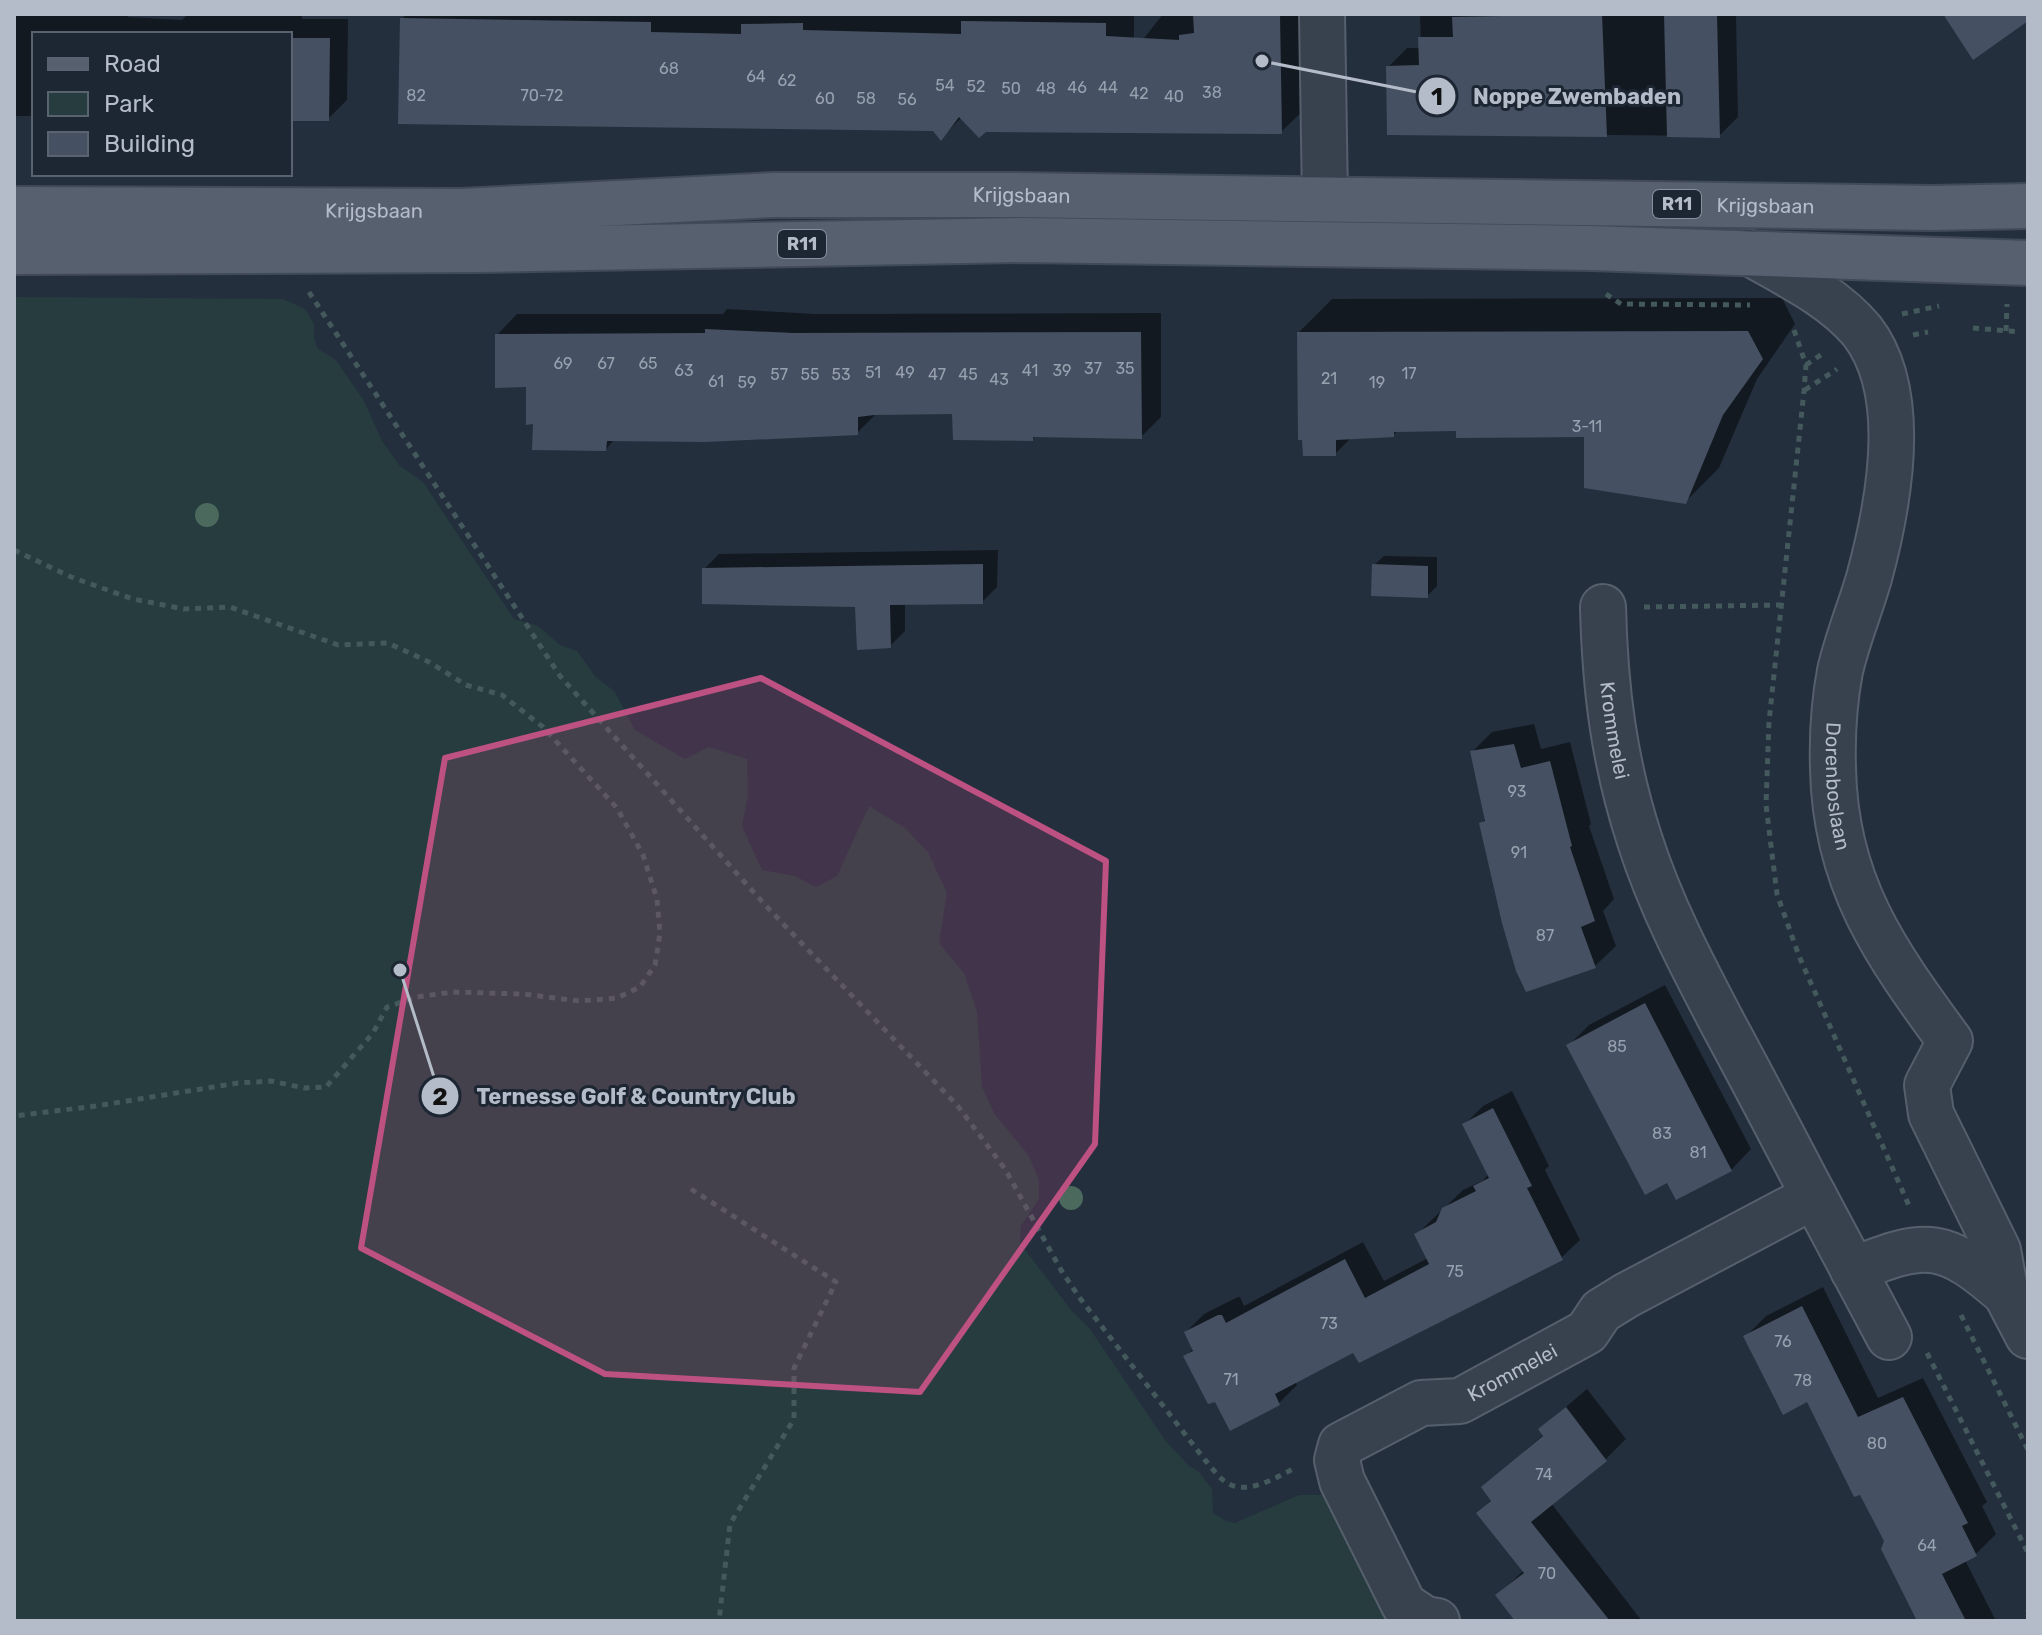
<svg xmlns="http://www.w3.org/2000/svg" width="2042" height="1635" font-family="Rubik,sans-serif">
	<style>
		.green { fill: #263c3f }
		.shadow { fill: #0007 }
		.building { fill: #455162 }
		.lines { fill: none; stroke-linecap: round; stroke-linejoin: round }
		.minor-casing { stroke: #565f6c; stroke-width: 48 }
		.major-casing { stroke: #414a57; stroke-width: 48 }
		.path { stroke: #44595c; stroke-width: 5; stroke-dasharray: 6 6; stroke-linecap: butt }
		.minor { stroke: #38414e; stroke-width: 44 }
		.major { stroke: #56606e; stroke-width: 44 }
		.tree { fill: #4b6a5d }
		.marked { fill: #bd5182; fill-opacity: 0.2; stroke: #bd5182; stroke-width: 6; stroke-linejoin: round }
		.labels { text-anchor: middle; stroke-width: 6; stroke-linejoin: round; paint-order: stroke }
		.number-label { font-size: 16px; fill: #98a1af }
		.shield { fill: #1d2633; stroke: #878f9c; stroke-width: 2 }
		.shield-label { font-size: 18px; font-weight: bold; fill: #b4bcc9 }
		.street-label { font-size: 20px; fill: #b4bcc9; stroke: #1d2633 }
		.leader { fill: none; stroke: #b4bcc9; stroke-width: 3 }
		.callout-dot { fill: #b4bcc9; stroke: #1d2633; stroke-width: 3 }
		.mark-label { font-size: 24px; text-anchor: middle; font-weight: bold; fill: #111 }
		.callout-label { font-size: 22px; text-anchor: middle; font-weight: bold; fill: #b4bcc9; stroke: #1d2633; stroke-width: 6; stroke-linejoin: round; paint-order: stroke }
	</style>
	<rect width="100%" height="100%" fill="#242f3e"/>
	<!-- green -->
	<path class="green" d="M14,297L283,299L305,309L314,324V339L318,349L336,360L364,401L382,441L400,466L423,482L514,619L538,626L560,645L577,651L595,676L615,692L635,730L685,759L709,747L747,759L748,795L742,826L762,870L795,876L816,887L837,876L869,806L905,828L928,852L947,893L939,943L964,973L977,1011L982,1087L994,1113L1029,1156L1039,1180V1199L1021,1226L1020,1243L1071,1310L1090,1329L1165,1440L1189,1466L1199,1472L1212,1489L1213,1513L1226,1521L1235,1523L1299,1495H1329L1368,1509L1389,1525L1397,1536L1396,1556L1416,1621H14Z"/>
	<!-- shadow -->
	<path class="shadow" d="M14,14H128V17L182,20L188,14H302V19H348L347,100L328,119H290V34H34V116H14Z
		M407,14H1134V51L1163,14H1308L1310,104L1281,132L962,117L941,138L934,129L402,19Z
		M1420,14H1736L1738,117L1719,136L1389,133L1388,67L1407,48H1421Z
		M1782,298L1795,324L1757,379L1719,468L1685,502L1586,435L1458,429L1399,430L1393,435L1352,437L1335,454L1299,332L1332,299Z
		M727,309L815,314L1161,313V417L1141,437L1037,435L1032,439L954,412L876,414L857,433L615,439L606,449L535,422L528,385L497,335L517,314H723Z
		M998,550L997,587L982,602L905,603V631L890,646L857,605L704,569L719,554Z
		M1384,556L1437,557V586L1427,596L1374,565Z
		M1534,724L1541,749L1570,742L1591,824L1589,826L1614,899L1603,911L1616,946L1595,966L1481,824L1486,818L1472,752L1492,732Z
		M1665,985L1751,1149L1731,1170L1668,1181L1569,1045L1589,1025Z
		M1512,1091L1549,1166L1545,1170L1580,1240L1561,1258L1354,1350L1295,1381L1297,1385L1279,1403L1216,1399L1186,1356L1194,1348L1186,1332L1204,1314L1238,1297H1240L1244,1306L1363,1242L1384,1281L1428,1258L1416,1235L1463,1190L1482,1181L1489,1174L1464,1125L1483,1106Z
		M1823,1287L1878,1398L1923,1378L1987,1502L1982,1506L1996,1534L1976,1554L1965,1560L1996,1621H1920L1886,1541L1808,1400L1746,1336L1766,1316Z
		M1587,1389L1626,1439L1606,1459L1551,1503L1642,1621H1517L1497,1596L1524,1570L1479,1513L1492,1499L1483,1488L1544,1434L1540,1429Z"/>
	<!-- building -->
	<path class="building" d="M1193,14H1280L1282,134L986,132L979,138L959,117L941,141L933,131L398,124L400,18L651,22V32L741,34V24L803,23V30L961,34V21L1106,23V36L1179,40V35L1194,33Z
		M1602,14L1607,137L1387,135L1386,66L1419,65L1418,37H1453L1452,17Z
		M1664,14H1717L1720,138L1667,137Z
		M1943,14H2028V21L1973,60Z
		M290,38H330L329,121H290Z
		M705,329L794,333L1141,332L1142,439L1033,437V441L953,440L952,414L874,415L858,417V435L705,442L607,441L606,451L532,450L533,424L526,425V387L495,388V334L705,333Z
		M1748,331L1763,359L1723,415L1686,504L1584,488V437L1456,438V431L1394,432V437L1336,440V456H1303L1302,440H1298L1297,332Z
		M983,564V604L890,605L891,648L857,650L855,607L702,604V568Z
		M1372,564L1428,566V598L1371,596Z
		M1514,744L1521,768L1550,761L1572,846L1570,847L1595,921L1581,927L1596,968L1526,992L1516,971L1502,923L1479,823L1485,821L1470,751Z
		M1645,1003L1732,1171L1676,1200L1667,1183L1645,1195L1566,1045Z
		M1493,1108L1532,1186L1527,1188L1563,1260L1359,1363L1353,1353L1275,1394L1280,1405L1230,1431L1215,1402L1208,1404L1183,1356L1193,1351L1184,1332L1218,1315H1222L1226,1323L1345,1259L1365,1298L1429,1264L1414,1234L1436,1222L1442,1208L1476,1191L1473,1186L1489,1178L1462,1124Z
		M1802,1306L1858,1417L1903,1397L1968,1523L1962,1526L1977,1556L1942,1574L1966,1621H1917L1881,1549L1884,1541L1860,1495L1854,1497L1807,1402L1783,1415L1743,1336Z
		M1566,1407L1607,1461L1531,1522L1610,1621H1515L1495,1595L1524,1573L1476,1513L1491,1501L1481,1487L1543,1436L1538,1429Z"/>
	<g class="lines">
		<!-- minor casing -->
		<g class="minor-casing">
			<g id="minor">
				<path d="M1322,14L1325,199"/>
				<path id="s1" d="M1748,252C1786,274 1833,296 1862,331C1911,394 1888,508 1869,578C1860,609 1847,640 1840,671C1834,703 1832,735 1833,768C1835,883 1885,952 1950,1041L1927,1085L1931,1114L1998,1250L2006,1294L2028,1336"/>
				<path id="s2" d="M1603,607C1605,689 1614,762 1640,841C1660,904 1692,965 1723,1024C1754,1081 1784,1139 1814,1196"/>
				<path d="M1853,1270C1928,1239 1945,1241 2006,1294"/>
				<path id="s3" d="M1437,1621L1425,1619L1404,1605L1342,1481L1337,1460L1341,1445L1421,1403L1460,1401L1587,1332L1601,1311L1627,1295L1814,1196L1889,1337"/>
			</g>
		</g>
		<!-- major casing -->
		<g class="major-casing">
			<g id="major">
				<path id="s4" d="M14,209L462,211L773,195H1012L1932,208L2028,206"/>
				<path d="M14,252L478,250L1023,240L1591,248L2028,263"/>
			</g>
		</g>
		<!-- path -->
		<path class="path" d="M309,292L560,676L766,906L957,1105L1005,1169L1061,1270L1079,1297L1205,1460C1213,1469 1222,1483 1234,1486C1253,1492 1279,1476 1295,1468
			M1606,294L1621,304L1750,305
			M1902,314L1939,306
			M1973,328L2020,332
			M1794,330L1806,365L1804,391L1769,722L1766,805L1777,894L1799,956L1910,1208
			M2006,331L2007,304
			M1913,335L1928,332
			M1806,365L1825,352
			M1805,390L1837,369
			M14,550L71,577L133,599L184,609L230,607L338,645L388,643L429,662L466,685L502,695L543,727L617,808L643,855L657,899L660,933L655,965L640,987L617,998L580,1001L523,994L453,992L416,997L387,1007L373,1033L326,1087L304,1088L271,1081L238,1083L96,1106L14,1116
			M1644,607L1783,605
			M691,1189L836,1282L794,1368V1419L730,1524L719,1621
			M1961,1315L2028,1450
			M1927,1353L2028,1553
			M2028,1611V1610"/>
		<!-- minor -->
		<use href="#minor" class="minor"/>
		<!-- major -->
		<use href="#major" class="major"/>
	</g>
	<!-- trees -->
	<g class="tree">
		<circle cx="207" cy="515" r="12"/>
		<circle cx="1071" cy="1198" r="12"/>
	</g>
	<!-- marked area -->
	<path class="marked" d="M761,678L1106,861L1095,1144L920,1392L605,1374L361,1248L445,758Z"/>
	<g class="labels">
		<!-- number labels -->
		<g class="number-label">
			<text x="669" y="74">68</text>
			<text x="756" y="82">64</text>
			<text x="787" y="86">62</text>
			<text x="945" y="91">54</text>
			<text x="976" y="92">52</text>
			<text x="1077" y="93">46</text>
			<text x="1108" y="93">44</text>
			<text x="1011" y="94">50</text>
			<text x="1046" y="94">48</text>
			<text x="1212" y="98">38</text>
			<text x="1139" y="99">42</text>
			<text x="416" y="101">82</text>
			<text x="542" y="101">70-72</text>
			<text x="1174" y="102">40</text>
			<text x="825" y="104">60</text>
			<text x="866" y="104">58</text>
			<text x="907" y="105">56</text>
			<text x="563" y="369">69</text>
			<text x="606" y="369">67</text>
			<text x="648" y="369">65</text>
			<text x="1093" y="374">37</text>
			<text x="1125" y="374">35</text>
			<text x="684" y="376">63</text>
			<text x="1030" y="376">41</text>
			<text x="1062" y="376">39</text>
			<text x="873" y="378">51</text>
			<text x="905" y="378">49</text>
			<text x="1409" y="379">17</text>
			<text x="779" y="380">57</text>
			<text x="810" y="380">55</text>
			<text x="841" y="380">53</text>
			<text x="937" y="380">47</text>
			<text x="968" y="380">45</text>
			<text x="1329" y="384">21</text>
			<text x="999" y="385">43</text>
			<text x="716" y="387">61</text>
			<text x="747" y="388">59</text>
			<text x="1377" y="388">19</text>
			<text x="1587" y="432">3-11</text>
			<text x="1517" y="797">93</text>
			<text x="1519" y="858">91</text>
			<text x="1545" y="941">87</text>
			<text x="1617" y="1052">85</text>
			<text x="1662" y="1139">83</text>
			<text x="1698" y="1158">81</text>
			<text x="1455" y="1277">75</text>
			<text x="1329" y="1329">73</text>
			<text x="1783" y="1347">76</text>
			<text x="1231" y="1385">71</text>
			<text x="1803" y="1386">78</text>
			<text x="1877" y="1449">80</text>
			<text x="1544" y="1480">74</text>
			<text x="1927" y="1551">64</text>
			<text x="1547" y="1579">70</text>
		</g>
		<!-- shield labels -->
		<g class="shield">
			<rect x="1653" y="190" width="48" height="28" rx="6"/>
			<rect x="778" y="230" width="48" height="28" rx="6"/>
		</g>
		<g class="shield-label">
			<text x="1677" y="210">R11</text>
			<text x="802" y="250">R11</text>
		</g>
		<!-- street labels -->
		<g class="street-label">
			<text dy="7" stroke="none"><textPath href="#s4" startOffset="1008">Krijgsbaan</textPath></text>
			<text dy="7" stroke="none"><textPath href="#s4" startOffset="1752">Krijgsbaan</textPath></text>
			<text dy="7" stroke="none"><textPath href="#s4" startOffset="360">Krijgsbaan</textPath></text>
			<text dy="7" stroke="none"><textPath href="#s2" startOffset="124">Krommelei</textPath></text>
			<text dy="7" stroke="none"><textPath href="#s1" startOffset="608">Dorenboslaan</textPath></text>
			<text dy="7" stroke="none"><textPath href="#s3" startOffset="402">Krommelei</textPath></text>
		</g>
	</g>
	<!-- callouts -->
	<path class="leader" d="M1262 61L1437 96M400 970L440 1096"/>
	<g class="callout-dot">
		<circle cx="1262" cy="61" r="8"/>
		<circle cx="400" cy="970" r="8"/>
		<circle cx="1437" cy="96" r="20"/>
		<circle cx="440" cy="1096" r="20"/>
	</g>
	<g class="mark-label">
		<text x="1437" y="105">1</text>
		<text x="440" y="1105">2</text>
	</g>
	<g class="callout-label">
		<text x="1577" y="104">Noppe Zwembaden</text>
		<text x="636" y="1104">Ternesse Golf &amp; Country Club</text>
	</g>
	<!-- border -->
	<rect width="2042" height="1635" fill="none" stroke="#b4bcc9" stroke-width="32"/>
	<!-- legend -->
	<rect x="32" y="32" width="260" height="144" fill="#1d2633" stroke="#59626f" stroke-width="2"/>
	<rect x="48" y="58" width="40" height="12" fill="#56606e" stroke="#59626f" stroke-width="2"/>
	<text x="104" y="72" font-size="24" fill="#b4bcc9">Road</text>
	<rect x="48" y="92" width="40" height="24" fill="#263c3f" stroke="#59626f" stroke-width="2"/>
	<text x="104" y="112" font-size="24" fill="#b4bcc9">Park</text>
	<rect x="48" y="132" width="40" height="24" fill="#455162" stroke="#59626f" stroke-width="2"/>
	<text x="104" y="152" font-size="24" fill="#b4bcc9">Building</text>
</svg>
